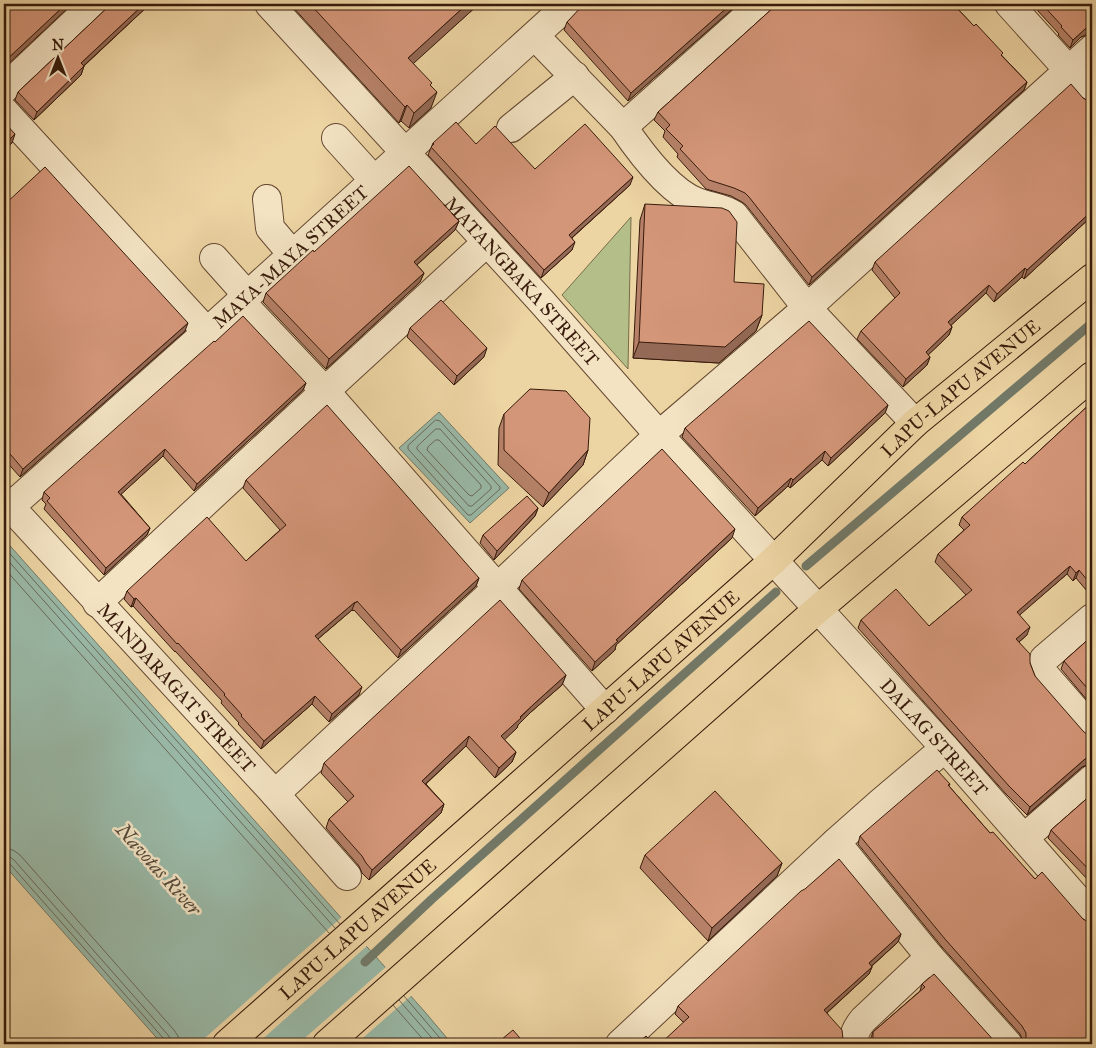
<svg xmlns="http://www.w3.org/2000/svg" width="1096" height="1048" font-family="'IM FELL Great Primer',serif">
	<style>
		.green { fill: #b4be89; stroke: #766c4a }
		.water { fill: #99b8a6; stroke: #727968 }
		.pier { fill: #edd4a3 }
		.lines { fill: none; stroke-linecap: round; stroke-linejoin: round }
		.shore { stroke: #686958; stroke-width: 1 }
		.stream { stroke: #727968; stroke-width: 9 }
		.minor-casing { stroke: #644831; stroke-width: 30 }
		.major-casing { stroke: #371a0b; stroke-width: 30 }
		.minor { stroke: #f3e3c3; stroke-width: 28 }
		.major { stroke: #edd4a3; stroke-width: 28 }
		.wall { fill: #b68168; stroke: #371a0b }
		.shaded-wall { fill: #946955; stroke: #371a0b }
		.building { fill: #d49679; stroke: #371a0b }
		.labels { text-anchor: middle; stroke-width: 5; stroke-linejoin: round; paint-order: stroke }
		.street-label { font-size: 19px; fill: #371a0b; stroke: #f3e3c3 }
		.water-label { font-size: 20px; font-style: italic; fill: #54493a; stroke: #f3e3c3 }
	</style>
	<rect width="100%" height="100%" fill="#edd4a3"/>
	<filter id="stains"><feTurbulence type="fractalNoise" baseFrequency=".004" numOctaves="4"/><feColorMatrix values="0 0 0 0 .2 0 0 0 0 .09 0 0 0 0 .02 0 0 0 .5 -.17"/></filter>
	<radialGradient id="worn" r=".72"><stop offset=".6" stop-color="#630" stop-opacity="0"/><stop offset="1" stop-color="#630" stop-opacity=".3"/></radialGradient>
	<!-- green -->
	<path class="green" d="M631,217L628,369L562,295Z"/>
	<!-- water -->
	<path class="water" d="M439,412L509,488L470,523L399,448Z
		M4,539L425,1012L452,1044H162L4,865Z"/>
	<!-- pier -->
	<path class="pier" d="M343,916L368,945L257,1044H198Z
		M387,966L412,995L356,1044H298Z"/>
	<g class="lines">
		<!-- shore -->
		<path class="shore" d="M436,420L440,421L500,487V489L471,515H468L408,449V446Z
			M436,429H440L491,486V489L472,506H469L417,449V447Z
			M436,440H439L481,485V488L472,496L469,495L427,450L428,447Z
			M4,547L340,924
			M4,556L335,928
			M4,568L329,933
			M4,849L13,850L20,855L174,1030L178,1036L179,1044
			M4,856L10,857L14,860L168,1035L171,1040V1044
			M4,862L10,864L164,1039L165,1044
			M404,996L445,1044
			M399,1000L437,1044
			M393,1005L427,1044"/>
		<!-- stream -->
		<path class="stream" d="M806,566L1092,323
			M365,962L432,899L776,592"/>
		<!-- minor casing -->
		<g class="minor-casing">
			<g id="minor">
				<path id="s1" d="M269,4L542,302L659,435L945,748L1092,916"/>
				<path d="M1009,4L1092,96"/>
				<path d="M535,36L623,127C640,152 669,191 697,202C709,207 722,207 734,215L807,308L915,423"/>
				<path d="M4,89L94,4"/>
				<path d="M4,111L207,332"/>
				<path d="M623,127L761,4"/>
				<path d="M511,128L575,76"/>
				<path d="M336,138L374,180"/>
				<path d="M267,199L270,228L292,254"/>
				<path d="M214,258L247,295"/>
				<path d="M240,301L325,391L605,710"/>
				<path id="s2" d="M4,500L275,794L347,876"/>
				<path id="s3" d="M10,507L207,332L569,4"/>
				<path d="M97,603L325,391L487,242"/>
				<path d="M1092,618L1044,659L1042,667L1044,674L1092,729"/>
				<path d="M275,794L498,587L659,435L807,308L1092,49"/>
				<path d="M1024,838L1092,779"/>
				<path d="M836,842L930,957L863,1020C858,1026 852,1035 855,1044"/>
				<path d="M930,957L1008,1044"/>
				<path d="M620,1044L836,842L880,803L945,748"/>
			</g>
		</g>
		<!-- major casing -->
		<g class="major-casing">
			<g id="major">
				<path id="s4" d="M227,1044L774,560L915,423L1092,278"/>
				<path d="M327,1044L818,609L1092,376"/>
			</g>
		</g>
		<!-- minor -->
		<use href="#minor" class="minor"/>
		<!-- major -->
		<use href="#major" class="major"/>
	</g>
	<!-- wall -->
	<path class="wall" d="M109,4H150L84,66L81,75L34,120L15,100L18,92L108,7Z
		M290,4H479L413,63L431,86V108L409,128L401,121L399,123Z
		M585,4H738L628,101L564,30L567,22Z
		M776,4H953L1027,82L1024,90L809,285L746,205L742,202L731,196L706,189L677,157L678,154L663,137L665,131L654,120L658,112L774,7Z
		M1032,4H1092V34H1089L1081,37L1070,48L1058,35L1059,34L1038,11V10Z
		M1083,98L1090,102H1092V216L1024,279L1022,277L994,302L986,293L951,325L952,327L949,335L928,355L930,357L927,365L903,387L857,339L861,331L895,298L872,270L875,262Z
		M433,143L476,144L535,169L630,185L572,238V250L541,278L428,155Z
		M645,204L734,282L762,315L756,331L719,363L633,358L640,220Z
		M4,205L185,331L20,477L4,459Z
		M459,221L455,230L417,265L424,273L420,282L326,369L263,302L266,293L314,252Z
		M410,328L484,357L454,385L407,337Z
		M306,383L303,390L194,491L163,456L121,494L150,528L147,535L104,575L44,509L46,504L42,500L44,492Z
		M1092,402V597L1076,578L1073,581L1067,574L1019,615L1027,635L1019,642L1030,663L1035,676L1090,764L1082,767L1027,815L1006,794L858,628L861,620L929,626L966,595L935,562L938,554L964,530L959,525L962,517L1025,464Z
		M888,405L885,413L828,466L822,460L790,488L788,486L755,516L682,437L685,428Z
		M504,414L588,450L583,465L543,507L498,465L499,428Z
		M246,480L479,578L476,586L398,658L354,610L353,611L352,610L318,639L359,695L329,722L312,704L261,749L238,724L239,723L221,703L222,701L175,651V652L133,606L131,607L124,599L127,591L246,561L280,530L243,488Z
		M538,508L535,516L494,560L480,543L483,535Z
		M732,538L616,645L615,650L592,671L519,589L522,580Z
		M1092,636V706L1061,669L1064,661Z
		M566,675L562,685L531,712L518,725L517,728L504,739L516,752L512,762L495,778L466,746L426,784L444,804L441,813L369,880L362,873L359,866L326,828L329,819L348,802L321,773L324,763Z
		M950,784L949,786L990,833L1035,879L1083,919L1090,923L1092,1044H1023V1041L1020,1034L942,947L858,844L860,836Z
		M1092,794V884L1048,838L1051,830Z
		M645,855L782,863L777,876L708,941L640,868Z
		M901,934L898,942L872,966V967L869,974L827,1013L843,1039L683,1022L675,1014L678,1006Z
		M922,984L997,1044H870V1040L873,1032L920,991Z"/>
	<!-- shaded-wall -->
	<path class="shaded-wall" d="M66,4H72L4,68V62Z
		M144,4H150L78,71L81,63Z
		M467,4H479L403,73L408,58Z
		M731,4H738L628,101L631,93Z
		M1092,25V34H1089L1081,37L1070,48L1073,40L1085,29Z
		M84,66L81,75L34,120L37,112Z
		M1027,82L1024,90L809,285L812,277Z
		M437,92L431,108L409,128L414,113Z
		M407,105L401,121L399,123L405,107Z
		M15,134L12,143L4,150V145Z
		M633,177L630,185L566,243L569,235Z
		M1092,211V216L1024,279L1027,270Z
		M459,221L455,230L410,271L414,262Z
		M575,242L572,250L541,278L544,270Z
		M1025,268L1022,277L994,302L997,294Z
		M424,273L420,282L326,369L329,359Z
		M989,285L986,293L945,331L948,322Z
		M762,315L756,331L719,363L633,358L639,342Z
		M188,323L185,331L20,477L23,469Z
		M952,327L949,335L923,360L926,352Z
		M487,348L484,357L454,385L457,376Z
		M930,357L927,365L903,387L906,379Z
		M306,383L303,390L194,491L197,484Z
		M888,405L885,413L828,466L831,458Z
		M165,449L163,456L116,499L118,492Z
		M588,450L583,465L543,507L549,493Z
		M825,451L822,460L790,488L793,480Z
		M791,478L788,486L755,516L758,508Z
		M538,508L535,516L494,560L497,551Z
		M150,528L147,535L104,575L106,568Z
		M735,529L732,538L616,645L615,650L592,671L595,662L616,640Z
		M1070,566L1067,574L1014,620L1017,612Z
		M1079,570L1076,578L1073,581L1076,573Z
		M479,578L476,586L398,658L401,650Z
		M136,598L133,606L131,607L134,599Z
		M355,602L352,610L312,644L315,636Z
		M1030,627L1027,635L1013,647L1016,639Z
		M566,675L562,685L531,712L518,725L517,728L498,746L501,736L535,703Z
		M362,687L359,695L329,722L332,714Z
		M315,696L312,704L261,749L264,741Z
		M469,736L466,746L419,790L422,781Z
		M516,752L512,762L495,778L499,768Z
		M1092,756V764H1090L1082,767L1027,815L1030,807L1085,759Z
		M444,804L441,813L369,880L372,870Z
		M782,863L777,876L708,941L712,928Z
		M901,934L898,942L866,971L869,963Z
		M872,967L869,974L821,1018L824,1010Z"/>
	<!-- building -->
	<path class="building" d="M4,4H66L4,62Z
		M110,4H144L81,63L84,66L37,112L18,92L108,7Z
		M310,4H467L408,58L432,83L430,85L437,92L414,113L407,105L405,107Z
		M584,4H731L631,93L567,22Z
		M777,4H953L974,26L976,24L1003,53L1001,55L1027,82L812,277L749,197L745,193L734,188L709,180L680,149L683,146L666,129L670,125L658,112L774,7Z
		M1042,4H1092V25L1085,29L1073,40L1061,27L1062,26Z
		M1071,84L1083,98L1090,102H1092V211L1027,270L1025,268L997,294L989,285L948,322L952,327L926,352L930,357L906,379L861,331L900,293L875,262Z
		M4,122L15,134L4,145Z
		M456,122L476,144L495,126L535,169L585,124L633,177L569,235L575,242L544,270L431,147L434,144L433,143Z
		M409,166L459,221L414,262L424,273L329,359L266,293L313,250L314,252L345,224Z
		M45,167L188,323L23,469L4,447V205Z
		M645,204L722,208L729,211L737,222L734,282L764,284L762,315L725,347L639,342Z
		M441,300L487,348L457,376L410,328Z
		M243,316L306,383L197,484L165,449L118,492L150,528L106,568L47,501L50,498L44,492L214,341L215,342Z
		M809,321L888,405L831,458L825,451L793,480L791,478L758,508L685,428Z
		M530,389L566,391L590,418L588,450L549,493L504,450V414Z
		M1092,402V586L1079,570L1076,573L1070,566L1017,612L1030,627L1016,639L1030,654V663L1035,676L1083,731L1089,736H1092V756L1085,759L1030,807L1009,786L861,620L896,589L929,626L972,590L938,554L970,525L962,517L1023,462L1025,464Z
		M327,405L479,578L401,650L357,601L356,603L355,602L315,636L362,687L332,714L315,696L264,741L241,716L242,715L224,695L225,694L178,643L177,644L136,598L134,599L127,591L207,517L246,561L286,525L246,480Z
		M662,449L735,529L616,640L618,641L595,662L522,580Z
		M527,496L538,508L497,551L483,535Z
		M500,600L566,675L535,703L520,717L521,718L501,736L516,752L499,768L469,736L422,781L444,804L372,870L366,863L362,856L329,819L354,796L324,763Z
		M1092,636V694L1064,661Z
		M937,770L950,784L948,785L990,833L993,832L1035,879L1042,872L1083,919L1090,923H1092V1044H1024L1026,1041V1033L1022,1026L945,939L860,836Z
		M715,791L782,863L712,928L645,855Z
		M1092,794V873L1051,830Z
		M839,859L901,934L869,963L872,967L824,1010L842,1030L843,1039L845,1044H660L689,1017L678,1006L801,891L805,889Z
		M934,974L997,1044H870L873,1040V1032L925,987L922,984Z
		M513,1030L525,1044H496Z
		M646,1036L654,1044H637Z"/>
	<g class="labels">
		<!-- street labels -->
		<g class="street-label">
			<text dy="7" stroke="none"><textPath href="#s3" startOffset="376">MAYA-MAYA STREET</textPath></text>
			<text dy="7" stroke="none"><textPath href="#s1" startOffset="375">MATANGBAKA STREET</textPath></text>
			<text dy="7" stroke="none"><textPath href="#s4" startOffset="984">LAPU-LAPU AVENUE</textPath></text>
			<text dy="7" stroke="none"><textPath href="#s4" startOffset="579">LAPU-LAPU AVENUE</textPath></text>
			<text dy="7" stroke="none"><textPath href="#s2" startOffset="255">MANDARAGAT STREET</textPath></text>
			<text dy="7" stroke="none"><textPath href="#s1" startOffset="990">DALAG STREET</textPath></text>
			<text dy="7" stroke="none"><textPath href="#s4" startOffset="174">LAPU-LAPU AVENUE</textPath></text>
		</g>
		<!-- water labels -->
		<g class="water-label">
			<text transform="translate(159 869) rotate(48)" y="7">Navotas River</text>
		</g>
	</g>
	<!-- margin -->
	<rect width="1096" height="1048" fill="none" stroke="#edd4a3" stroke-width="20"/>
	<rect x="5" y="5" width="1086" height="1038" fill="none" stroke="#371a0b" stroke-width="2.5"/>
	<rect x="10" y="10" width="1076" height="1028" fill="none" stroke="#371a0b"/>
	<!-- north arrow -->
	<g transform="translate(58 58)" stroke="#f3e3c3" stroke-width="4" paint-order="stroke">
	<path d="M0-4L9 19L0 12L-9 19Z" fill="#371a0b"/>
	<text y="-8" font-size="14" font-weight="bold" text-anchor="middle" fill="#371a0b">N</text>
	</g>
	<rect width="100%" height="100%" filter="url(#stains)"/>
	<rect width="100%" height="100%" fill="url(#worn)"/>
</svg>
